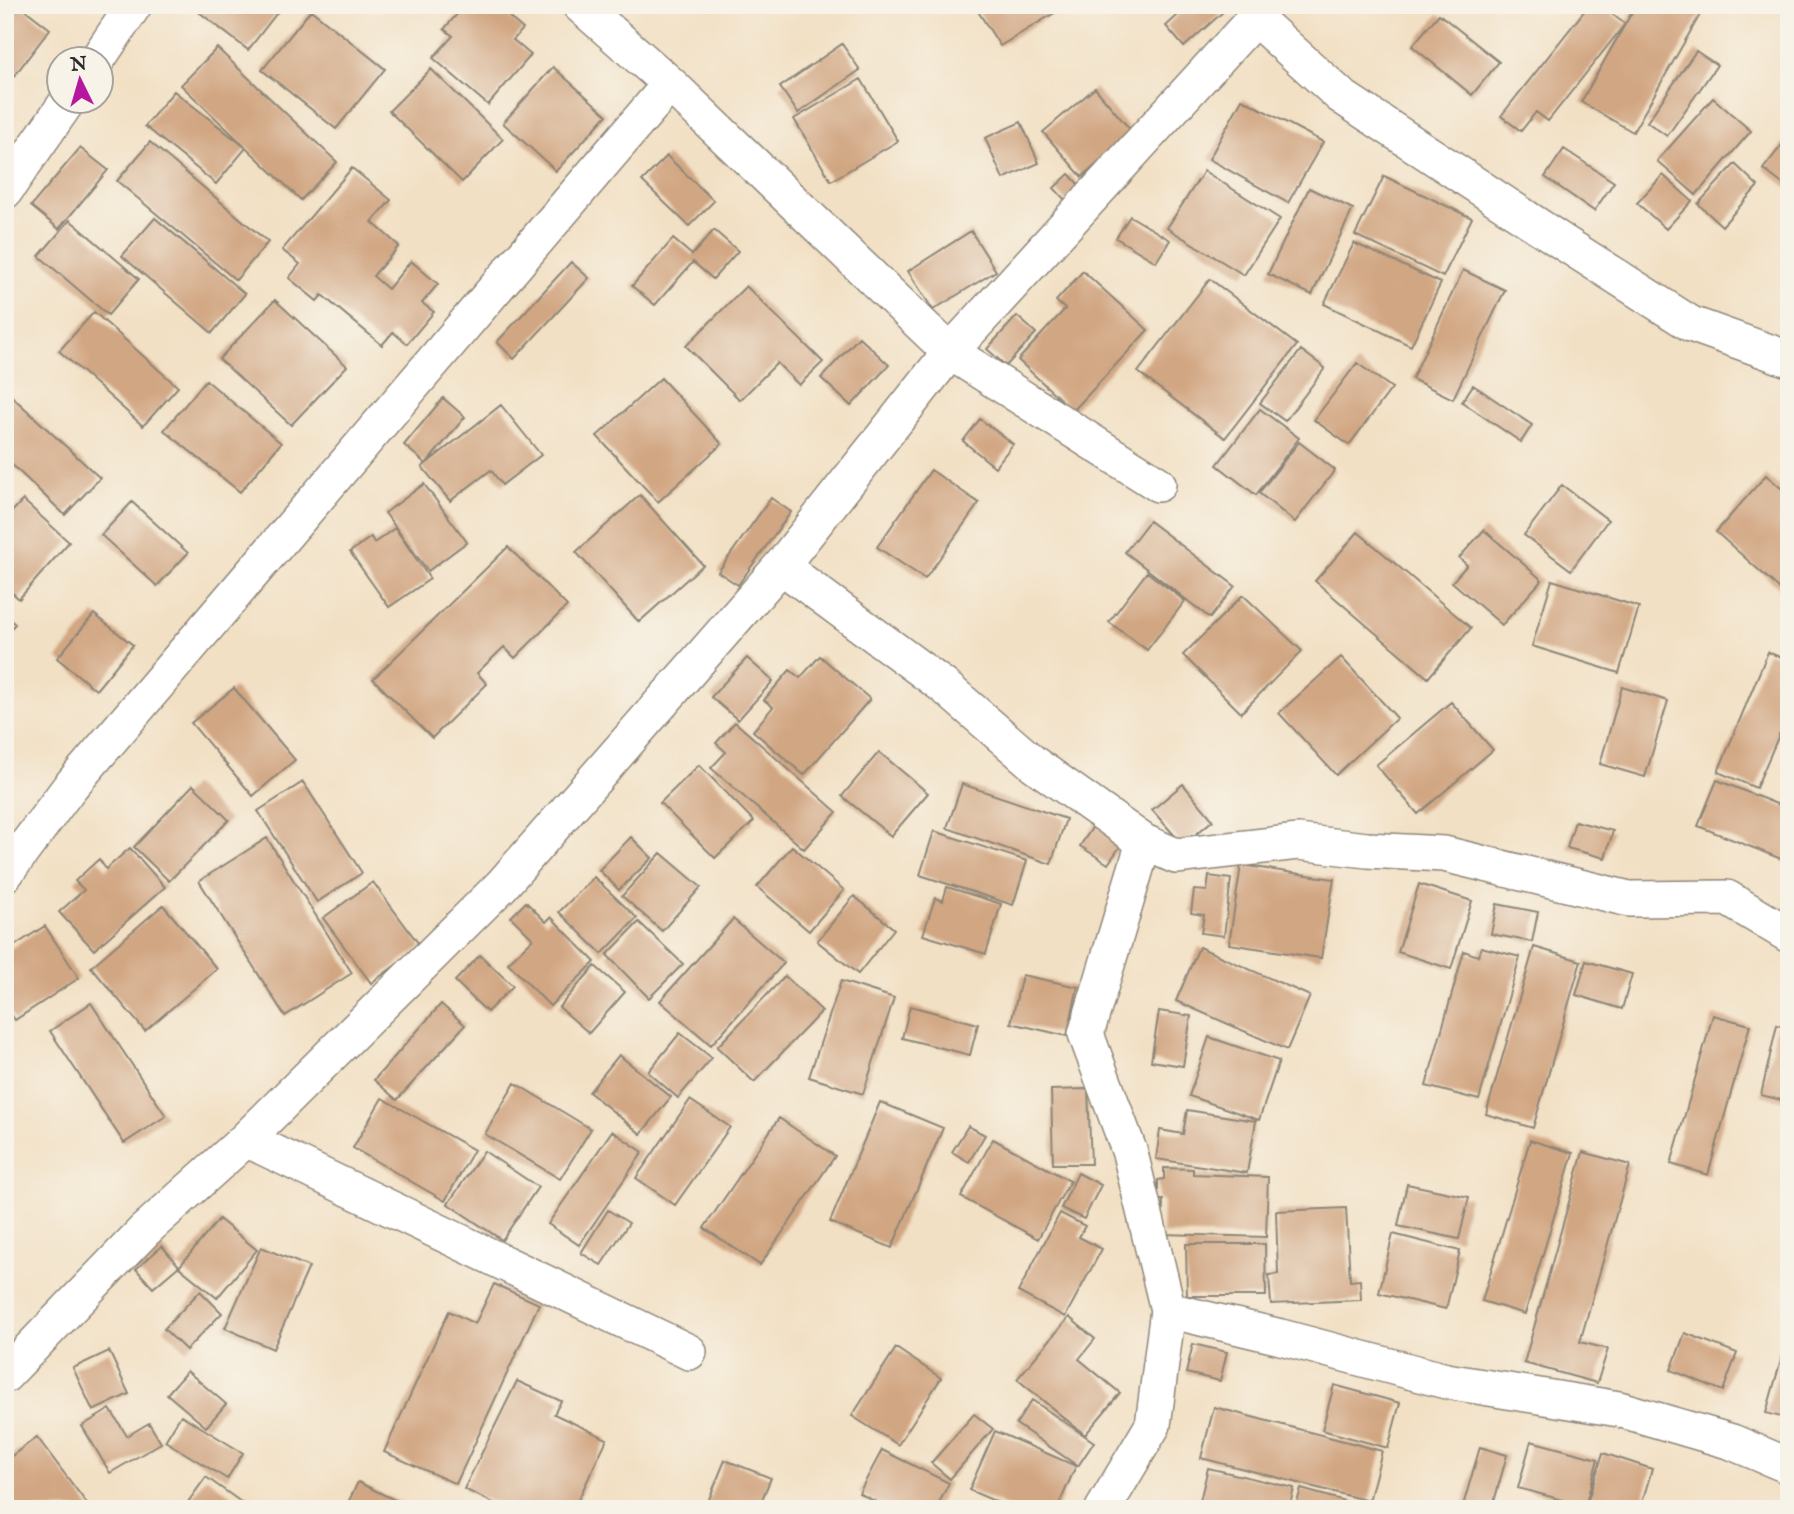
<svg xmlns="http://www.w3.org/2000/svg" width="1794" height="1514" font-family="'IM FELL English',serif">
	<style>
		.building { fill: #d1a682 }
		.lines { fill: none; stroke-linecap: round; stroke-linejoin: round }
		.minor-casing { stroke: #8e8678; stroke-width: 38 }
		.minor { stroke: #fff; stroke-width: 35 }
	</style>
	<rect width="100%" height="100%" fill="#f7f3e8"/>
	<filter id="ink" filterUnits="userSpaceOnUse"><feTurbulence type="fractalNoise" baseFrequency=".0143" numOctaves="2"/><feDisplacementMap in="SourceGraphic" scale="14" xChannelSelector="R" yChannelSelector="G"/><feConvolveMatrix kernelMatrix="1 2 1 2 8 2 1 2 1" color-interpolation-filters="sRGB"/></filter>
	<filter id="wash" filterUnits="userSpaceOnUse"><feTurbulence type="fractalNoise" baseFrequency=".00686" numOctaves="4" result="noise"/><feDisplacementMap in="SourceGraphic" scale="28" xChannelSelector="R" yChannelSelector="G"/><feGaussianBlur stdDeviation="1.57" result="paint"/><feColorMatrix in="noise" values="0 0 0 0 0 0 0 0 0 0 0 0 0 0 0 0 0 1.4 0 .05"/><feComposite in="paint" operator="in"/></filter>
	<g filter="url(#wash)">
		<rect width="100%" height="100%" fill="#f2e0c4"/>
		<g id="blocks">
			<!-- building -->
			<path class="building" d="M5,5H19L50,29L5,88Z
				M190,5H283L248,50Z
				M465,5H495L523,29L513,40L531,55L488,105L433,58L453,36L444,29Z
				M974,5H1052L1056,12L1000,46Z
				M1189,5H1217L1223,12L1184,47L1166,26Z
				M1589,5H1600L1625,24L1548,121L1536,112L1521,131L1501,116Z
				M1636,5H1686L1701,13L1633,132L1581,102Z
				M311,10L385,69L336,129L262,70Z
				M1439,14L1499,62L1472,95L1412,46Z
				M842,44L860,70L798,113L780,87Z
				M217,48L337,162L301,200L181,85Z
				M1696,51L1717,65L1667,136L1647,122Z
				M553,67L607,115L556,171L503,123Z
				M431,69L503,139L462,182L389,111Z
				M861,79L898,141L831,181L794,119Z
				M1095,88L1133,133L1082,177L1043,132Z
				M174,91L246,148L216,184L145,126Z
				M1713,98L1751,131L1696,195L1657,161Z
				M1242,99L1323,142L1288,203L1209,159Z
				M1021,122L1039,163L1003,179L985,138Z
				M1789,136V189L1763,169Z
				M150,142L268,242L236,280L117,181Z
				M80,148L108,170L59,229L31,206Z
				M1564,149L1614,182L1594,211L1545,177Z
				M667,156L714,201L689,226L642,181Z
				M1735,164L1758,186L1722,226L1698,204Z
				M352,168L391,200L372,222L399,246L373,276L388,289L411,261L438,284L422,303L434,312L407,344L393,332L382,345L322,295L317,301L289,278L300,264L282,250Z
				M1204,171L1280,219L1244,275L1167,228Z
				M1069,174L1081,187L1066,201L1054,188Z
				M1663,175L1692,201L1666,229L1637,203Z
				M1384,176L1472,218L1443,277L1355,235Z
				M1309,188L1353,209L1312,295L1268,274Z
				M1130,216L1170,240L1156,262L1116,238Z
				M155,218L245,294L212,333L122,256Z
				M70,220L139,279L108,315L39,256Z
				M714,230L738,251L713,279L693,262L655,305L632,286L673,239L692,255Z
				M971,231L996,271L933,310L908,271Z
				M1354,243L1441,283L1411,346L1324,304Z
				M571,262L589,278L514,359L497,342Z
				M1463,270L1505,290L1453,399L1412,379Z
				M1083,271L1148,330L1073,411L1018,360L1065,309L1056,301Z
				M1210,279L1297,345L1225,438L1138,372Z
				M746,286L823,362L799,385L777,363L740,400L686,346Z
				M275,300L347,366L291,425L219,359Z
				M94,312L178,387L143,426L59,351Z
				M1017,316L1036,333L1006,366L987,349Z
				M859,337L889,365L851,406L821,378Z
				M1301,350L1325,368L1285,421L1260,403Z
				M1357,363L1392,388L1349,445L1314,420Z
				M661,378L722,444L658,502L597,436Z
				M206,380L281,443L240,492L164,430Z
				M1473,385L1532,425L1521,442L1462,402Z
				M5,390L100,478L65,515L5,458Z
				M443,398L465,417L426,464L404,445Z
				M501,405L541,455L502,485L491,470L450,501L422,467Z
				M1260,409L1299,438L1256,495L1217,465Z
				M980,419L1013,444L995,467L963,441Z
				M1299,442L1335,470L1295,522L1259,493Z
				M931,470L979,503L925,579L877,547Z
				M1766,475L1789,495V597L1716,532Z
				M424,484L467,542L428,571L385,513Z
				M1562,485L1608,520L1571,570L1524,535Z
				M640,495L703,565L639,622L576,552Z
				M771,498L791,512L738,585L718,572Z
				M23,500L69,542L19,599L5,586V519Z
				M132,502L188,553L157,586L101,535Z
				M1149,521L1235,586L1210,618L1125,552Z
				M395,528L430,579L389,607L350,552L371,537L374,543Z
				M1484,530L1542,580L1502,625L1452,582L1467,565L1459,558Z
				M1358,532L1471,628L1428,678L1315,581Z
				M508,547L567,606L515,658L504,647L477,673L487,684L432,738L373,679Z
				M1147,572L1185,601L1147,650L1109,622Z
				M1552,580L1639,607L1619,673L1532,646Z
				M1243,595L1302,651L1241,713L1183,655Z
				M94,614L133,645L96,690L57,658Z
				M5,615L15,624L5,635Z
				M1768,652L1789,661V712L1756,788L1718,772Z
				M820,656L870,699L804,775L753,731L773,707L764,700L790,670L800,678Z
				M1341,657L1397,718L1336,775L1279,713Z
				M747,658L773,681L738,720L711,697Z
				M1622,687L1668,701L1645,777L1600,764Z
				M234,688L295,760L253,796L191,723Z
				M1451,702L1493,750L1418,814L1376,765Z
				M735,722L837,812L804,849L711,768L726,752L716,743Z
				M879,752L928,793L891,836L842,796Z
				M699,765L754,821L715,858L660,803Z
				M1717,780L1789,809V862L1698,826Z
				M303,782L362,873L317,902L258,811Z
				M962,784L1066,819L1051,864L947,828Z
				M1183,784L1213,820L1183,845L1152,810Z
				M193,785L229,820L169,881L134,847Z
				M1575,821L1613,831L1605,858L1567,848Z
				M1096,822L1124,841L1108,864L1080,846Z
				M934,831L1027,861L1013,905L920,875Z
				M631,837L652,858L619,890L599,870Z
				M267,838L352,973L285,1016L199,881Z
				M792,846L844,890L809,931L757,887Z
				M130,848L165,887L94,950L59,912L84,890L75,881L99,859L106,869Z
				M661,853L701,887L662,931L622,896Z
				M1241,865L1334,879L1321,958L1229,944Z
				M1209,876L1231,879L1224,936L1201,933L1204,915L1191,913L1194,890L1207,891Z
				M594,877L637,918L602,954L559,912Z
				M373,882L421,947L371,983L323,918Z
				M1419,884L1472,901L1451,969L1398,952Z
				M947,887L1001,904L986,954L923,935L935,898L943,901Z
				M854,896L894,929L858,974L817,941Z
				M526,902L546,922L551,917L595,962L550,1006L508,963L533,939L511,917Z
				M1497,904L1538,912L1532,942L1491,934Z
				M163,905L217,969L145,1031L91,967Z
				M733,919L784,963L711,1045L660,1001Z
				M639,922L683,964L649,998L607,955Z
				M45,926L79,978L15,1020L5,1005V952Z
				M1199,947L1310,996L1287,1050L1176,1001Z
				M1481,947L1520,957L1479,1100L1426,1086L1464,951L1478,956Z
				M1534,947L1581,961L1533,1128L1486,1114Z
				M480,955L513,986L487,1012L455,981Z
				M1586,961L1632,974L1622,1009L1576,995Z
				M595,966L625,992L589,1033L559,1007Z
				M1022,975L1078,987L1067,1036L1011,1023Z
				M785,976L822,1011L754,1082L717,1047Z
				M841,981L894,998L863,1094L809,1077Z
				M91,1003L166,1116L124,1143L50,1031Z
				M441,1004L465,1025L397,1100L374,1080Z
				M910,1006L978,1024L970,1055L902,1038Z
				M1159,1011L1191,1016L1183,1066L1151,1061Z
				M1713,1015L1750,1025L1708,1175L1671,1164Z
				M1777,1025L1789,1028V1102L1761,1095Z
				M680,1033L712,1058L678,1098L648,1072Z
				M1209,1037L1279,1061L1259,1120L1189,1096Z
				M619,1055L671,1097L641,1134L589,1092Z
				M515,1083L591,1129L560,1179L485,1134Z
				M1088,1089L1091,1164H1053L1051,1090Z
				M382,1098L474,1150L445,1201L353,1148Z
				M690,1100L730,1127L675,1205L636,1178Z
				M880,1102L943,1128L892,1248L830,1222Z
				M1187,1110L1256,1121L1247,1173L1156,1159L1160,1130L1183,1134Z
				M779,1118L835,1156L760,1265L704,1228Z
				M968,1126L985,1135L969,1162L952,1152Z
				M612,1131L643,1152L579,1245L548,1224Z
				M993,1139L1070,1181L1038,1239L961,1197Z
				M1530,1140L1573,1153L1525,1314L1482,1301Z
				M484,1151L538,1187L502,1240L448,1204Z
				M1583,1152L1630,1165L1580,1342L1608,1349L1597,1383L1524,1363Z
				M1164,1168L1193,1169V1174L1268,1177L1266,1237L1162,1234L1163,1200H1158V1180L1164,1179Z
				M1078,1173L1101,1185L1084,1219L1061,1208Z
				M1407,1184L1469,1197L1459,1239L1398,1226Z
				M1346,1208L1350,1281L1360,1280L1361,1300L1271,1304L1269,1275L1278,1274L1276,1211Z
				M608,1210L629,1223L601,1265L581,1253Z
				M1060,1213L1085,1226L1079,1237L1102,1249L1065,1317L1018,1292Z
				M219,1219L257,1250L217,1298L179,1267Z
				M1393,1234L1460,1251L1446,1309L1379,1293Z
				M1186,1244H1265L1266,1296H1187Z
				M162,1246L179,1266L153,1288L136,1269Z
				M261,1247L309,1267L273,1349L225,1328Z
				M494,1284L539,1304L456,1484L384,1452L449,1311L475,1324Z
				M200,1291L222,1313L186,1350L164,1329Z
				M1069,1317L1095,1339L1079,1359L1120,1393L1085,1435L1017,1379Z
				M1685,1333L1737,1353L1723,1391L1671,1370Z
				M1788,1335H1789V1419L1766,1413Z
				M1193,1344L1227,1352L1220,1381L1186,1373Z
				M896,1348L941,1378L898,1445L852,1416Z
				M109,1351L129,1394L93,1411L73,1368Z
				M187,1371L226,1404L206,1427L167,1394Z
				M517,1381L561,1401L554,1414L607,1439L574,1509H506L464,1489Z
				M1334,1385L1400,1403L1388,1448L1322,1430Z
				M1032,1400L1094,1442L1078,1466L1016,1424Z
				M1214,1407L1382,1451L1369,1501L1201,1458Z
				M110,1409L127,1436L149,1423L161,1443L110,1473L82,1426Z
				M974,1414L993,1429L950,1479L931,1463Z
				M181,1415L243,1453L227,1479L165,1441Z
				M995,1431L1076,1466L1057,1509H1013L969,1490Z
				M37,1437L91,1509H17L5,1493V1461Z
				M1531,1441L1598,1459L1585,1506L1518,1488Z
				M1480,1447L1507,1455L1492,1509H1462Z
				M882,1450L949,1483L936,1509H889L859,1493Z
				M1603,1453L1652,1469L1640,1509H1585Z
				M725,1460L771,1478L758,1509H705Z
				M1208,1468L1294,1488L1289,1509H1198Z
				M206,1477L248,1507L247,1509H183Z
				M358,1482L413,1509H345Z
				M1301,1489L1370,1508V1509H1295Z"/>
		</g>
	</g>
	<g filter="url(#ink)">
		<use href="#blocks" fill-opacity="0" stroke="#8e8678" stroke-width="2"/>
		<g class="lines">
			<!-- minor casing -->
			<g class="minor-casing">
				<path id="minor" d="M580,5L670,84L950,352L1158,484
					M1251,5L1255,18L1341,96L1564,243L1691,324L1789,359
					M97,60L134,5
					M5,191L67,102
					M781,566L945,687L1034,764L1144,842L1176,856L1298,842L1367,850L1444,854L1629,899L1727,898L1789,935
					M5,874L69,788L670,84
					M246,1139L689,1352
					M1168,1310L1281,1337L1446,1381L1619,1409L1732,1442L1789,1466
					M5,1375L144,1231L246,1139L502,885L781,566L950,352L1255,18
					M1103,1509L1153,1425L1168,1310L1130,1153L1086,1034L1144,842"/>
			</g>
			<!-- minor -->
			<use href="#minor" class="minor"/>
		</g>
	</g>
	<!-- margin -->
	<rect width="1794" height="1514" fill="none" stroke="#f7f3e8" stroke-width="28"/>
	<!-- north arrow -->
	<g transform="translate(80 80) rotate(355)"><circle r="33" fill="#f7f3e8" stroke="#a5a39c" stroke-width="2"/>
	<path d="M0-5L12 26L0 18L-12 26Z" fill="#b5179e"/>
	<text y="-10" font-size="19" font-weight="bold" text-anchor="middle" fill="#2b2b2b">N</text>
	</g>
</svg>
